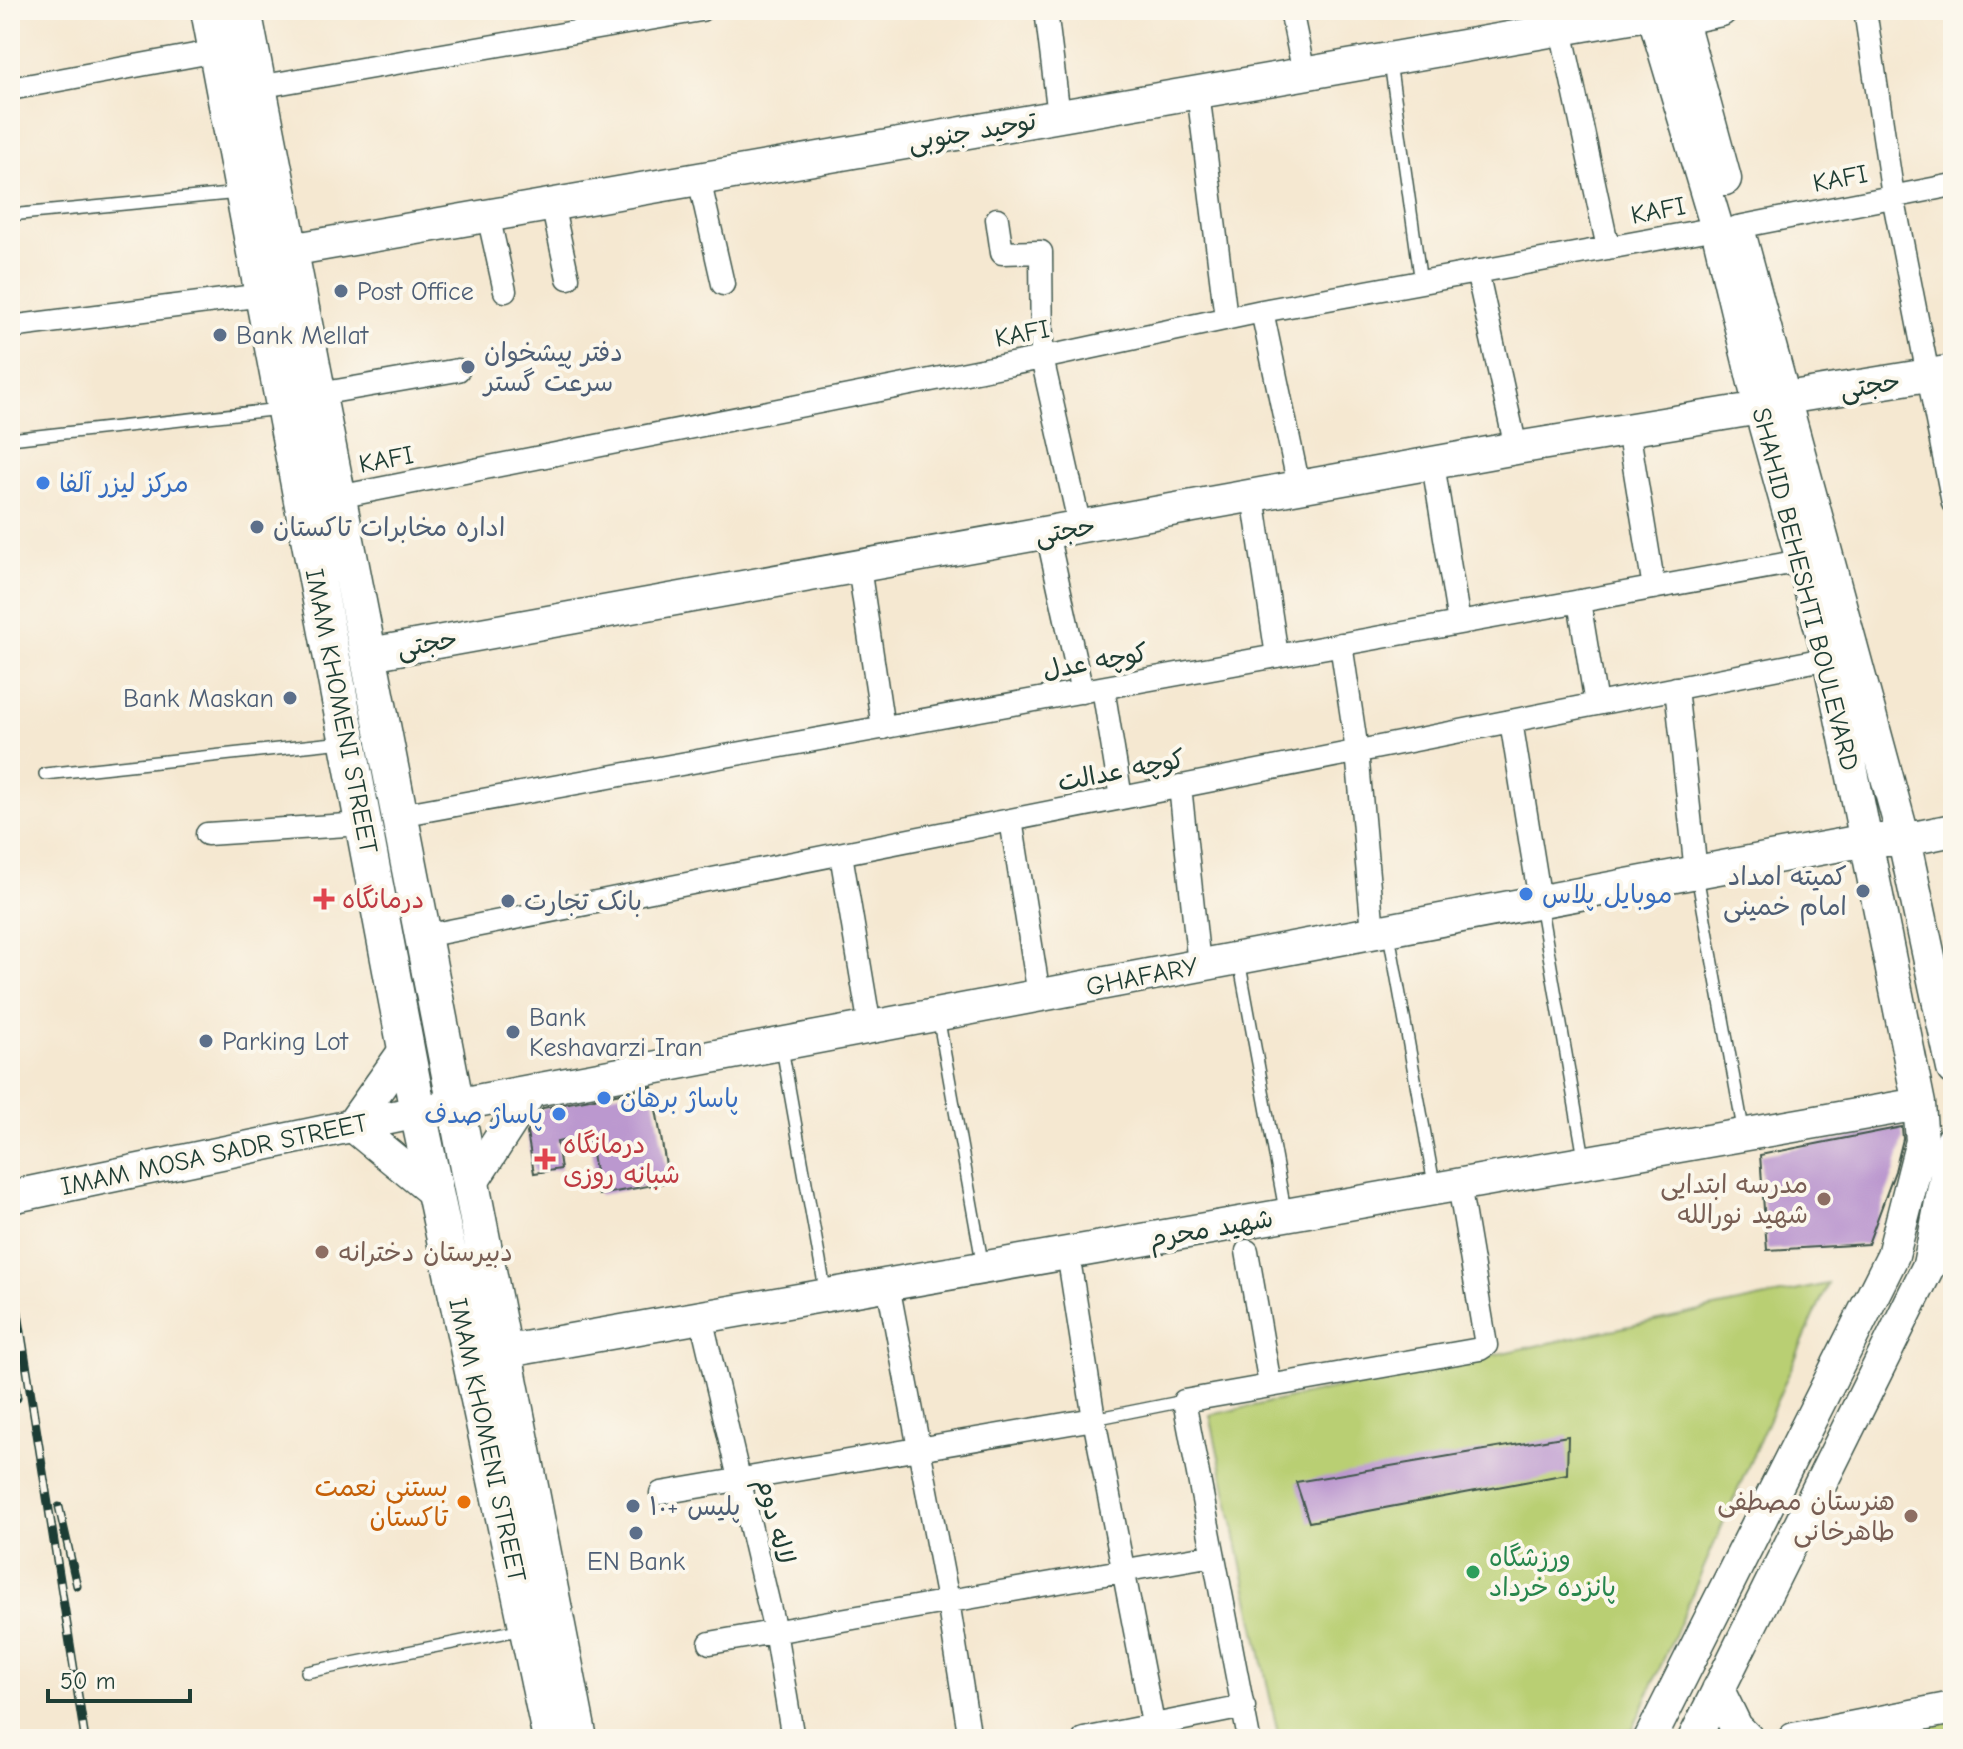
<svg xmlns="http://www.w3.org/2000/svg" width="1963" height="1749" font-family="'Comic Neue','Playpen Sans Arabic',sans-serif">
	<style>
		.green { fill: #b9cf73; stroke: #6c8654; stroke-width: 2 }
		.building { fill: #bb98cf }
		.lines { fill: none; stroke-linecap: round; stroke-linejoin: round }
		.lane-casing { stroke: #3f574c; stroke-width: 14 }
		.street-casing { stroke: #3f574c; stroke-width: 25 }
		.secondary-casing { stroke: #3f574c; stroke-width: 35 }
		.primary-casing { stroke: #3f574c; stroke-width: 39 }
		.lane { stroke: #fff; stroke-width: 11 }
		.street { stroke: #fff; stroke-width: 22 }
		.secondary { stroke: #fff; stroke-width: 32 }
		.primary { stroke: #fff; stroke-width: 36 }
		.rail-casing { stroke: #1f3d34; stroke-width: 9 }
		.rail { stroke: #fbf7ec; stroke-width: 6; stroke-dasharray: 18; stroke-linecap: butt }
		.service-dot { fill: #5c6f8a; stroke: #fbf7ec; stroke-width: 3 }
		.shop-dot { fill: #3f7fe0; stroke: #fbf7ec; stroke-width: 3 }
		.health-dot { fill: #e0444e; stroke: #fbf7ec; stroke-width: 3 }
		.education-dot { fill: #8d6e63; stroke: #fbf7ec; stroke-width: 3 }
		.food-dot { fill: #e8710a; stroke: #fbf7ec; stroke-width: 3 }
		.leisure-dot { fill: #2e9e5b; stroke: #fbf7ec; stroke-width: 3 }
		.labels { text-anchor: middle; stroke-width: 8; stroke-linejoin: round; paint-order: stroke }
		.street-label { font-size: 26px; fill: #1f3d34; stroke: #fbf7ec }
		.service-label { font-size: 26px; fill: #4e5e75; stroke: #fbf7ec; text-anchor: start }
		.shop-label { font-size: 26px; fill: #366cbe; stroke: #fbf7ec; text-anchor: start }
		.health-label { font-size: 26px; fill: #be3a42; stroke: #fbf7ec; text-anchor: start }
		.education-label { font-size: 26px; fill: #785e54; stroke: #fbf7ec; text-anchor: end }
		.food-label { font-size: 26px; fill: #c56008; stroke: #fbf7ec; text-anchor: end }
		.leisure-label { font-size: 26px; fill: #27864d; stroke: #fbf7ec; text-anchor: start }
	</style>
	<rect width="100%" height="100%" fill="#fbf7ec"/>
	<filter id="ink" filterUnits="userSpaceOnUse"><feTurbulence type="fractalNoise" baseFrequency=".0125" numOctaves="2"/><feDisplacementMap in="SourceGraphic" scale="16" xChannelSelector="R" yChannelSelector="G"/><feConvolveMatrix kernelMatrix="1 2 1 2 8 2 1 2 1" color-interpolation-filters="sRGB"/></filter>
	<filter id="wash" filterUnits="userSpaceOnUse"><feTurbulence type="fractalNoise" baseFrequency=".006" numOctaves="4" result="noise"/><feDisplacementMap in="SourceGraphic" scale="32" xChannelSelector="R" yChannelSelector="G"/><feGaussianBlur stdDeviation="1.8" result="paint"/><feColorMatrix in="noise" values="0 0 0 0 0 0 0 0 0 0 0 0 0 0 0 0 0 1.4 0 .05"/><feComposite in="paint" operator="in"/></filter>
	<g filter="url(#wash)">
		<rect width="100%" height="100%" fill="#f5e8d1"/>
		<!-- green -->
		<path class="green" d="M1828,1284L1633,1729L1563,1739H1279L1210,1415Z
			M1953,1720V1739H1864Z"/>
		<g id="blocks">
			<!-- building -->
			<path class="building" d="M652,1087L669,1182L599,1195L589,1136L557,1142L561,1169L534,1173L527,1133L543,1108Z
				M1902,1127L1903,1139L1895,1171L1868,1244L1767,1250L1760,1155Z
				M1568,1436L1567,1474L1309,1522L1296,1482Z"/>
		</g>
	</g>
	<g filter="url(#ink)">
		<use href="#blocks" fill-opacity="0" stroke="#3f574c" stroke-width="2"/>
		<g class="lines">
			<!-- lane casing -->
			<g class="lane-casing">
				<path id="lane" d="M1390,62L1421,283
					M10,215L239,193
					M10,439L280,409
					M45,774L343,742
					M1697,875L1744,1134
					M1540,903L1584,1158
					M1389,934L1434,1184
					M1239,960L1285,1210
					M938,1016L983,1267
					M782,1048L826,1295
					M1094,1419L1184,1401
					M307,1672L523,1629"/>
			</g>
			<!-- street casing -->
			<g class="street-casing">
				<path id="street" d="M1046,10L1059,116
					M1291,10L1304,74
					M1865,10L1893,196L1953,503
					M1561,29L1608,248
					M258,87L701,10
					M10,89L217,51
					M1198,92L1226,318
					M699,179L723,284
					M552,204L568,278
					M488,215L505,291
					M997,219L1002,253L1041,252L1042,358L1080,527
					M1738,227L1953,185
					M1477,271L1516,448
					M1262,311L1299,487
					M10,327L263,295
					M319,394L458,370
					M1628,429L1654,588
					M1433,464L1459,623
					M1253,496L1277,656
					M338,497L1042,358L1262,311L1717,228
					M1047,533L1082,692
					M859,567L883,728
					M1579,601L1596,704
					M1341,644L1357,751L1373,932
					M1103,688L1121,798
					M1676,688L1696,872
					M1511,721L1540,901
					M1180,786L1199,965
					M400,815L1801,561
					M1011,820L1039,995
					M207,834L363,824
					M841,854L870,1027
					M424,936L1829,658
					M1247,1251L1270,1385
					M1068,1253L1094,1419L1156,1739
					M1929,1265L1953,1261
					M888,1285L948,1601L970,1739
					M701,1317L775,1631L793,1739
					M661,1493L1094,1419
					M710,1643L1213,1555
					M1084,1739L1244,1707
					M1249,1739L1184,1401L1480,1349L1486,1345L1459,1185"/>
			</g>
			<!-- secondary casing -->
			<g class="secondary-casing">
				<path id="secondary" d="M1679,10L1725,179
					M1739,232L1904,840L1953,1069
					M290,250L1653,13L1682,18L1721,10
					M1786,398L1953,371
					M370,654L1516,448L1760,408
					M406,1049L352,1125L435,1193
					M472,1182L531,1091
					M10,1197L418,1112L1867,840H1904L1953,830
					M502,1352L1919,1104
					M1718,1690L1736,1727L1748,1739
					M1650,1739L1893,1255L1922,1141L1919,1104L1829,658L1760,408L1717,228L1652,10
					M1694,1739L1929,1265L1953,1140
					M1794,1739L1953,1708"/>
			</g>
			<!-- primary casing -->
			<g class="primary-casing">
				<path id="primary" d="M209,10L418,1112L551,1739
					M243,10L579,1739"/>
			</g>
			<!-- lane -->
			<use href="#lane" class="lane"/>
			<!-- street -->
			<use href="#street" class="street"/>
			<!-- secondary -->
			<use href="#secondary" class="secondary"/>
			<!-- primary -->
			<use href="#primary" class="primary"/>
			<!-- rail casing -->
			<g class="rail-casing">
				<path id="rail" d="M10,1262L85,1739
					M10,1355L17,1398
					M59,1507L77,1586"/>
			</g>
			<!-- rail -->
			<use href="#rail" class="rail"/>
		</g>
	</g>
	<!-- markers -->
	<g class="service-dot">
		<circle cx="341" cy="291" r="8"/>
		<circle cx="220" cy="335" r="8"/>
		<circle cx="468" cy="367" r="8"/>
		<circle cx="257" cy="527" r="8"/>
		<circle cx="290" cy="698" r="8"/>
		<circle cx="1863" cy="891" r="8"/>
		<circle cx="508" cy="901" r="8"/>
		<circle cx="513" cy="1032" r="8"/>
		<circle cx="206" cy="1041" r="8"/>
		<circle cx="633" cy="1506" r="8"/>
		<circle cx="636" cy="1533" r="8"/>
	</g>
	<g class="shop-dot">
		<circle cx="43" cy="483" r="8"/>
		<circle cx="1526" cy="894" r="8"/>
		<circle cx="604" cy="1098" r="8"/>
		<circle cx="559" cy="1114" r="8"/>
	</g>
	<g class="health-dot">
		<path d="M320 887h8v8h8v8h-8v8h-8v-8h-8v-8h8z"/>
		<path d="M541 1147h8v8h8v8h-8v8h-8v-8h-8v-8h8z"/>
	</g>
	<g class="education-dot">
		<circle cx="1824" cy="1199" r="8"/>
		<circle cx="322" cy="1252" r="8"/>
		<circle cx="1911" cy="1516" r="8"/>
	</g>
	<circle class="food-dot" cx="464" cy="1502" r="8"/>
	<circle class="leisure-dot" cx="1473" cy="1572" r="8"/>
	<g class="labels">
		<!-- street labels -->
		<g class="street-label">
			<text transform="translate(972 131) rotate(-10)" y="9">توحید جنوبی</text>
			<text transform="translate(1840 178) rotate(-11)" y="9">KAFI</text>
			<text transform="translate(1658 210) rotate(-11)" y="9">KAFI</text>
			<text transform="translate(1022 333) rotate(-11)" y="9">KAFI</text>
			<text transform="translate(1870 385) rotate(-9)" y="9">حجتی</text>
			<text transform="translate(386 459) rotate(-11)" y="9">KAFI</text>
			<text transform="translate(1065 530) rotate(-10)" y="9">حجتی</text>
			<text transform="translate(1806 589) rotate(76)" y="9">SHAHID BEHESHTI BOULEVARD</text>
			<text transform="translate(427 643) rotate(-10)" y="9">حجتی</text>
			<text transform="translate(1095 661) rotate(-10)" y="9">کوچه عدل</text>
			<text transform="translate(342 711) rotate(79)" y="9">IMAM KHOMENI STREET</text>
			<text transform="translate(1121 770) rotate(-11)" y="9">کوچه عدالت</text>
			<text transform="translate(1142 976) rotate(-11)" y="9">GHAFARY</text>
			<text transform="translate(214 1154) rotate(-12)" y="9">IMAM MOSA SADR STREET</text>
			<text transform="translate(1211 1228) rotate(-10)" y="9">شهید محرم</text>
			<text transform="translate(488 1440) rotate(78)" y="9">IMAM KHOMENI STREET</text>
			<text transform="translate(776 1521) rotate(76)" y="9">لاله دوم</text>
		</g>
		<!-- service labels -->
		<g class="service-label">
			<text x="357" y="300">Post Office</text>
			<text x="236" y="344">Bank Mellat</text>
			<text x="484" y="361">دفتر پیشخوان<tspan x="484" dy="30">سرعت گستر</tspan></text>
			<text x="273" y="536">اداره مخابرات تاکستان</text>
			<text x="274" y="707" text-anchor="end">Bank Maskan</text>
			<text x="1847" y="885" text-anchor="end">کمیته امداد<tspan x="1847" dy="30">امام خمینی</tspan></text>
			<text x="524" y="910">بانک تجارت</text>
			<text x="529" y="1026">Bank<tspan x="529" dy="30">Keshavarzi Iran</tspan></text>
			<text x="222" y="1050">Parking Lot</text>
			<text x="649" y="1515">پلیس +۱۰</text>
			<text x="636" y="1570" text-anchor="middle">EN Bank</text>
		</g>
		<!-- shop labels -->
		<g class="shop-label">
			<text x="59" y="492">مرکز لیزر آلفا</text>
			<text x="1542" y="903">موبایل پلاس</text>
			<text x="620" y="1107">پاساژ برهان</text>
			<text x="543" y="1123" text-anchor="end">پاساژ صدف</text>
		</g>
		<!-- health labels -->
		<g class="health-label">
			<text x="342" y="908">درمانگاه</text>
			<text x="563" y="1153">درمانگاه<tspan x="563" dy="30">شبانه روزی</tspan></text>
		</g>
		<!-- education labels -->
		<g class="education-label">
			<text x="1808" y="1193">مدرسه ابتدایی<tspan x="1808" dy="30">شهید نورالله</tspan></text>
			<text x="338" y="1261" text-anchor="start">دبیرستان دخترانه</text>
			<text x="1895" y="1510">هنرستان مصطفی<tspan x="1895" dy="30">طاهرخانی</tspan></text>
		</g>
		<!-- food labels -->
		<g class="food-label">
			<text x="448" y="1496">بستنی نعمت<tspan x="448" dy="30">تاکستان</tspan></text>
		</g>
		<!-- leisure labels -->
		<g class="leisure-label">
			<text x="1489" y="1566">ورزشگاه<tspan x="1489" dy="30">پانزده خرداد</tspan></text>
		</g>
	</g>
	<!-- margin -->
	<rect width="1963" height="1749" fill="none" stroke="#fbf7ec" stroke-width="40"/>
	<!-- scale -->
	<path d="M48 1689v12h142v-12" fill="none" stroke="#1f3d34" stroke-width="4"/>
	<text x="60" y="1689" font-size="24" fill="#1f3d34" stroke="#fbf7ec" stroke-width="6" paint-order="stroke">50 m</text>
</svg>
